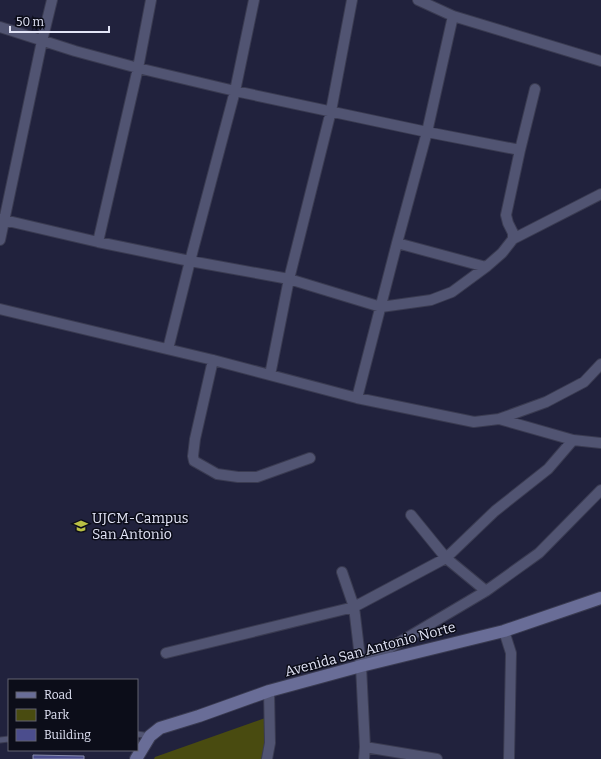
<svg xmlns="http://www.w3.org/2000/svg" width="601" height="759" font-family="Bitter,serif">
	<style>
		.green { fill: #494b10 }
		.building { fill: #4b4d8d; stroke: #878bab }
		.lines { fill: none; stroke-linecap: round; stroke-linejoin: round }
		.lane-casing { stroke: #3a3b51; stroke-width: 7 }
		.street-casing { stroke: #3a3b51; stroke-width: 12 }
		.secondary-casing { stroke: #3a3b51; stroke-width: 14 }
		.lane { stroke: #515472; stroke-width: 5 }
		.street { stroke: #515472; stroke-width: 10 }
		.secondary { stroke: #696d97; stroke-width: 12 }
		.labels { text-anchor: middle; stroke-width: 3; stroke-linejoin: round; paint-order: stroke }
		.poi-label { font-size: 14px; fill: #e2e4f6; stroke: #0c0d19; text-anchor: start }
		.street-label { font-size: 14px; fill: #e2e4f6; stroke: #0c0d19 }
	</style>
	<rect width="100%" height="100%" fill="#21223d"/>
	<!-- green -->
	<path class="green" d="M268,717L265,759H154L155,757Z"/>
	<!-- building -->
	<path class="building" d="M33,755L84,756V759H33Z"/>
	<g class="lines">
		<!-- lane casing -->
		<g class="lane-casing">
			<path id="lane" d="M137,734L150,736
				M0,740L9,739"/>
		</g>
		<!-- street casing -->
		<g class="street-casing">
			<path id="street" d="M418,0L453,16L601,61
				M0,27L75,51L138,68L235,91L427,132L520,150
				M0,219L98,242L190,261L289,279L381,307L431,300L452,292L486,267L502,253L513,239V233L508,223L506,215L520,150L535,89
				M513,239L601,194
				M0,240L42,41L52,0
				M98,242L138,68L151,0
				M397,243L486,267
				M0,309L213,360L357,398L474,422L499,419L546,402L584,382L601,364
				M168,349L190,261L235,91L254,0
				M213,360L195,439L193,456L194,461L217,474L238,477H257L310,458
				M270,375L289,279L331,111L352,0
				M357,398L397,243L427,132L453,16
				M499,419L573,440L601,443
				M411,515L446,558L486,591
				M342,572L354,607L361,666L365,747L364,759
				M504,631L511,653L509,759
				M166,653L354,607L446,558L495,511L548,469L573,440
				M366,662L486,591L539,553L601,490
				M365,747L437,759
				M267,759L270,743L269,691"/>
		</g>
		<!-- secondary casing -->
		<g class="secondary-casing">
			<path id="secondary" d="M136,759L150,736L160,728L199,716L269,691L361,666L504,631L601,598"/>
		</g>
		<!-- lane -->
		<use href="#lane" class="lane"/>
		<!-- street -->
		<use href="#street" class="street"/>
		<!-- secondary -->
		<use href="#secondary" class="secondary"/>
	</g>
	<!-- icons -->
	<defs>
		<g id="university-bare" transform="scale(1.08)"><path d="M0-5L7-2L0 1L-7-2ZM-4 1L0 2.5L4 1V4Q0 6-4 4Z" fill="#bac045" stroke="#0c0d19" stroke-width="2.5" paint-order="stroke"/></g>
	</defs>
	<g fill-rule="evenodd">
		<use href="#university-bare" x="81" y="526"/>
	</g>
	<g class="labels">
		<!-- poi labels -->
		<g class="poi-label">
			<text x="92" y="523">UJCM-Campus<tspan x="92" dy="16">San Antonio</tspan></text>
		</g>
		<!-- street labels -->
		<g class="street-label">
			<text transform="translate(370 649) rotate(-15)" y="5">Avenida San Antonio Norte</text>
		</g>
	</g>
	<!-- legend -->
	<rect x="8" y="679" width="130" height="72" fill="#0c0d19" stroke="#626371"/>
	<rect x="16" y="692" width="20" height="6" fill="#696d97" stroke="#626371"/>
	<text x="44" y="699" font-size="12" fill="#e2e4f6">Road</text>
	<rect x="16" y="709" width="20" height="12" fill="#494b10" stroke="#626371"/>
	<text x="44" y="719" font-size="12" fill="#e2e4f6">Park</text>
	<rect x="16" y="729" width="20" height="12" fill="#4b4d8d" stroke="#626371"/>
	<text x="44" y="739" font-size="12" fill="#e2e4f6">Building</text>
	<!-- scale -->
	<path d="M10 26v6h99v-6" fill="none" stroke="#e2e4f6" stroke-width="2"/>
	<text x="16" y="26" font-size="12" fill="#e2e4f6" stroke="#0c0d19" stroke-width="3" paint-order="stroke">50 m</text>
</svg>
